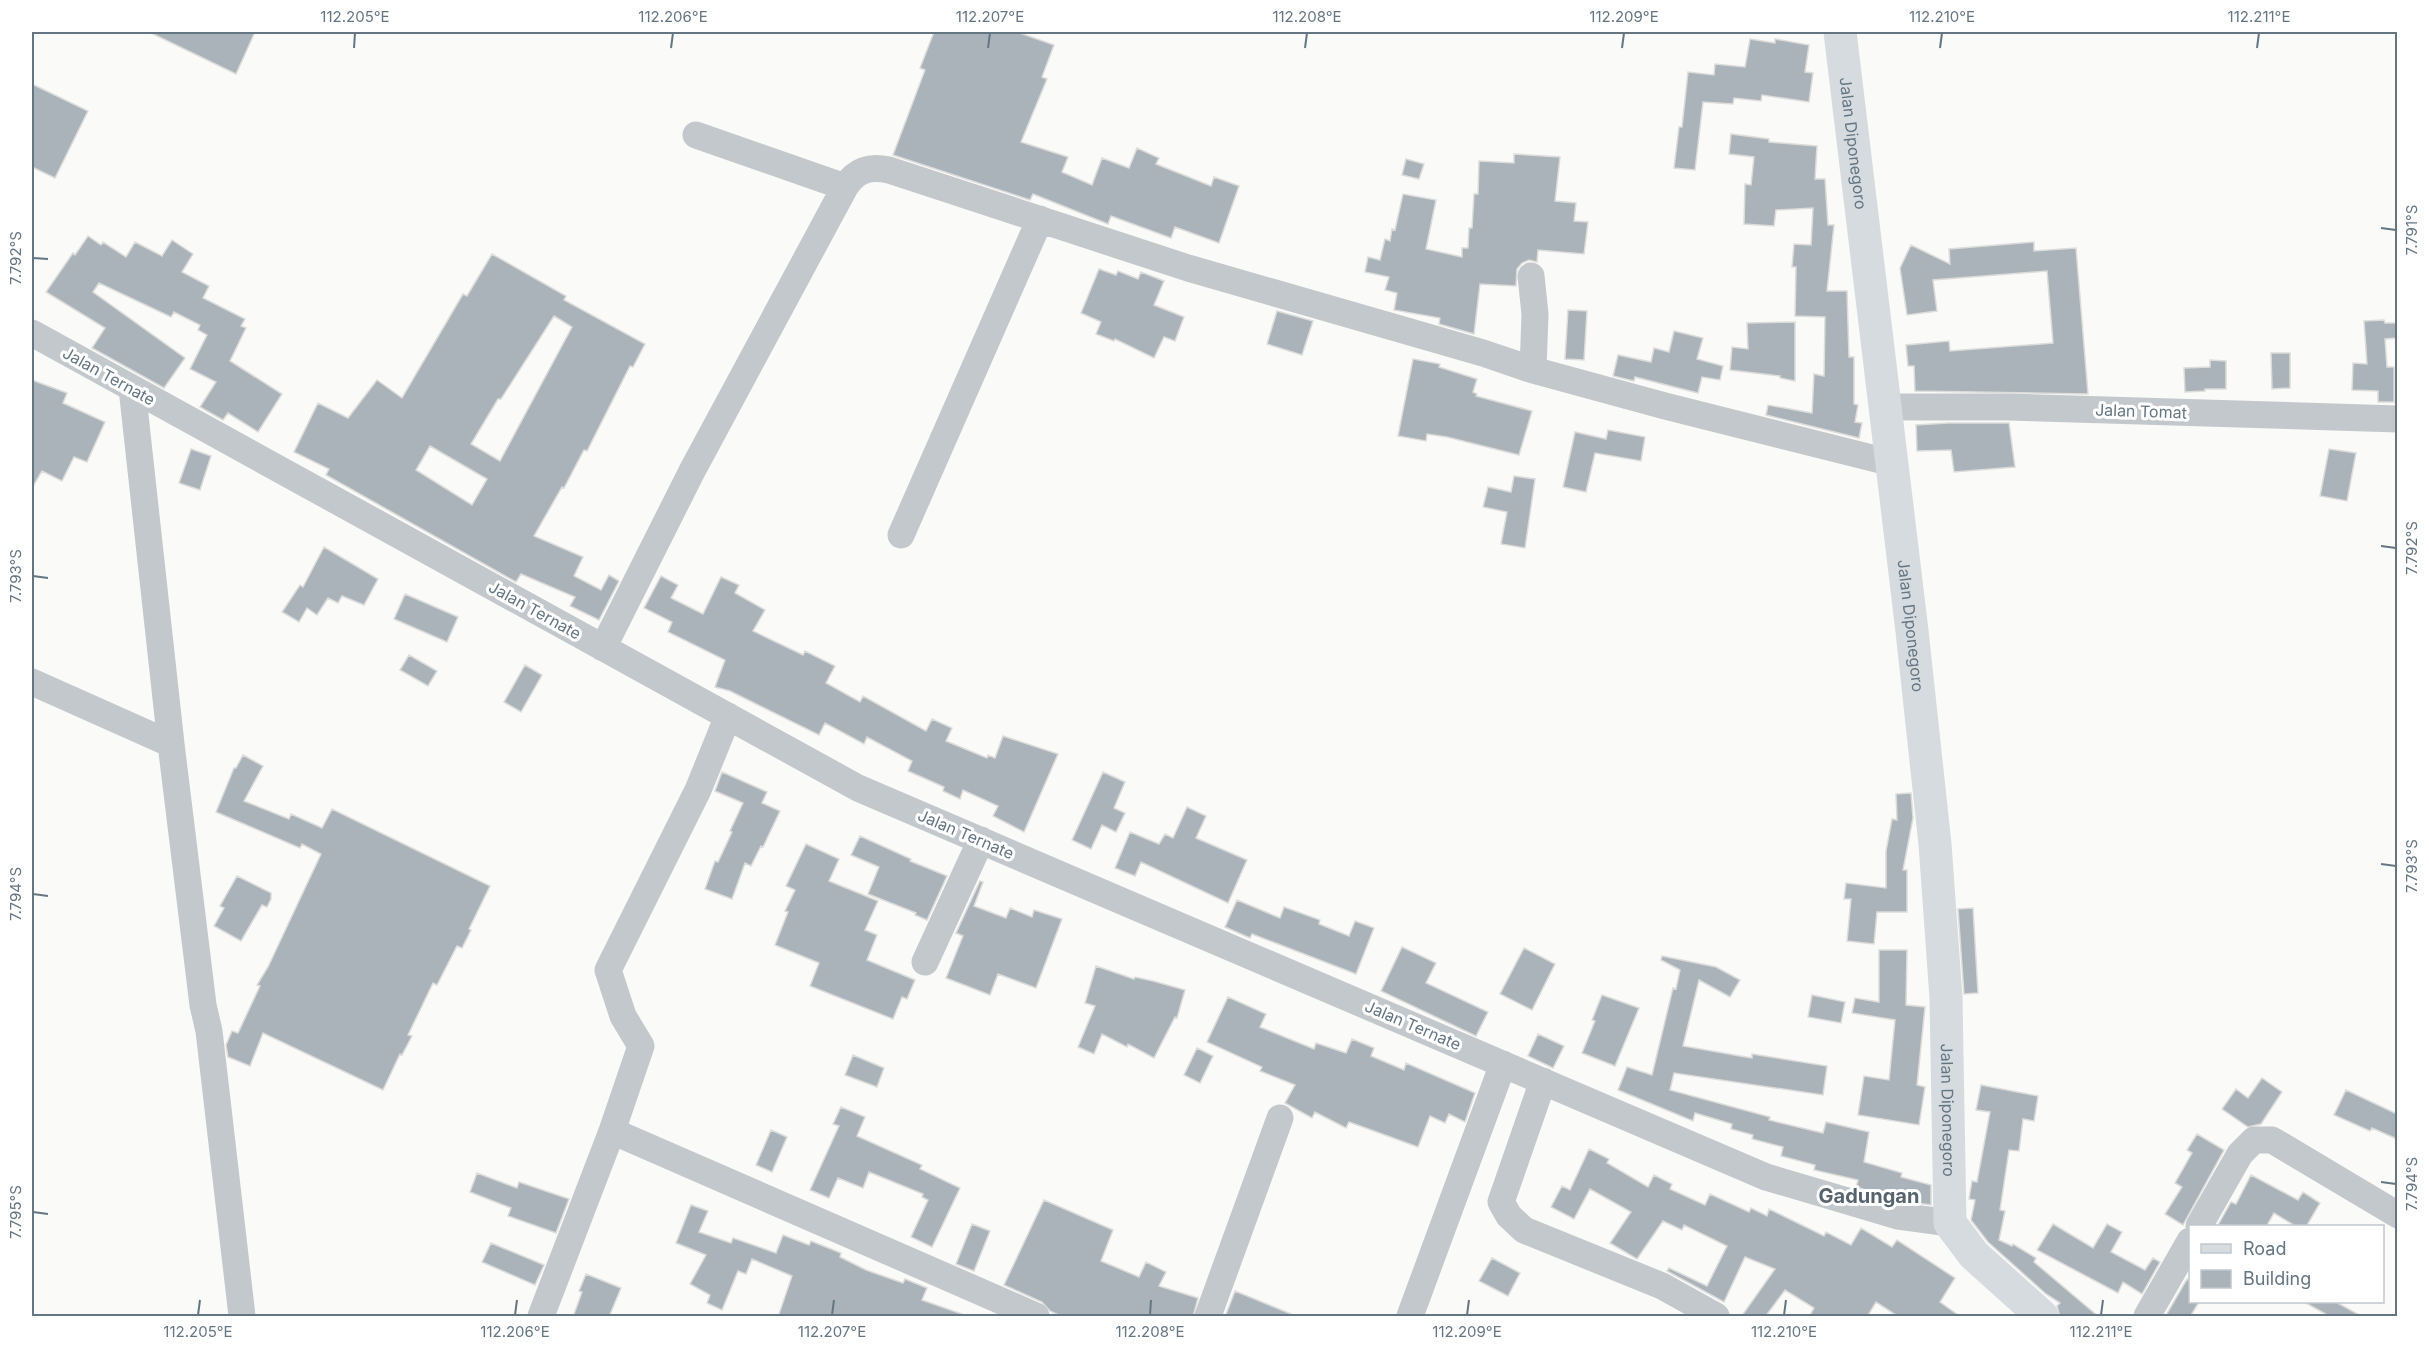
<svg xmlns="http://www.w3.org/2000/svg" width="2429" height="1348" font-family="Inter,sans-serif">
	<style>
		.building { fill: #aab3b9; stroke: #dcdcda; stroke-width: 1.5; fill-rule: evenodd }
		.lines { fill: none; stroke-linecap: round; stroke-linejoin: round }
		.minor { stroke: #c3c8cc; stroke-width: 27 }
		.major { stroke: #d6dbdf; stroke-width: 33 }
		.ticks { fill: none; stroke: #657683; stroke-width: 2 }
		.labels { text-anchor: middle; stroke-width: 6; stroke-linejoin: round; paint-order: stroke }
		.street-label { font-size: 16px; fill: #657683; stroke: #fff }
		.quarter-label { font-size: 20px; font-weight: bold; fill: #57646e; stroke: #fff }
		.neatline { fill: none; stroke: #657683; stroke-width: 2 }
		.ticks-label { font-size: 15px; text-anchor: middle; fill: #657683 }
	</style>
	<rect width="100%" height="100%" fill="#fafaf8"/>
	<!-- building -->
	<path class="building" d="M149,32H255L236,74Z
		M934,32H1017L1054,45L1042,77L1047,79L1021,142L1068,157L1062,172L1092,185L1102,158L1129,168L1137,148L1159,158L1156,164L1211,186L1214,177L1239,186L1219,243L1175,227L1171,238L1111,216L1108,224L1033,194L1030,200L893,155L925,70L920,68Z
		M1750,39L1775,43V39L1809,45L1805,72L1813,73L1809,102L1762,95L1761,101L1734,98L1733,104L1703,102L1695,170L1674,168L1679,127H1682L1688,72L1714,75L1715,64L1745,67Z
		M32,84L88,111L55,178L32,167Z
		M1731,134L1769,139V142L1817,146L1815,179H1825L1828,225H1834L1827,291H1847L1849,357H1854V404L1858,405L1855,422L1862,423L1859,438L1766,415L1768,405L1812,413L1814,374L1824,376L1825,317L1795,316L1796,267H1792L1794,244L1811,245L1813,208L1776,210L1774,226L1744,224L1745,184L1751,185L1754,157L1729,154Z
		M1514,154L1560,157L1555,201L1576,203L1574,221L1588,222L1584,254L1538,250L1537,262L1529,260L1522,263L1517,269L1516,286L1480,284L1474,334L1439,324L1440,318L1394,310L1397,293L1385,290L1389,277L1365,272L1368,257L1380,260L1385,239L1390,241L1392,229L1395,230L1403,194L1436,200L1426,249L1462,257V248H1468L1469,228H1472L1474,194H1478L1479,161L1514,163Z
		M1406,159L1424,164L1419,179L1402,175Z
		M88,236L101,245L103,242L126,257L135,242L162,256L172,240L193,254L182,272L209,286L203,298L245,319L241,326L246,328L230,361L282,394L258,432L228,413L223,420L200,407L216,382L190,369L207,335L198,330L200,325L174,312L171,317L99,283L93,292L185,358L164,388L92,348L105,328L46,292L73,253L75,255Z
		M2034,242V251L2076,248L2088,394L1915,391L1914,366H1908L1906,345L1949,341L1950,351L2053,343L2047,271L1933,280L1937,311L1907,315L1900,268L1911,245L1950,264L1949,249Z
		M492,254L566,296L564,300L645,344L633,367L630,366L587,451L584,450L564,488L562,487L534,536L583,557L574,576L601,590L609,575L619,581L599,620L570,606L575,597L521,574L516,582L326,475L329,469L294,452L318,403L348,418L377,380L402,398L463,294L467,296ZM554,316L572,327L500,461L471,444L498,399H501ZM430,446L487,479L472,505L416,470Z
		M1099,269L1116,275L1118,271L1138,279L1141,272L1164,281L1154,305L1184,317L1175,341L1164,337L1154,358L1115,339L1114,341L1096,334L1101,322L1081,313Z
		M1568,310L1587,311L1584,360L1565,359Z
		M1277,311L1313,321L1302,355L1267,344Z
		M2384,320L2385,323H2397V338L2385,339L2387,367H2394V402H2378V391L2352,390L2353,363L2367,364L2364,321Z
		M1795,322V381L1780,378V376L1730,370L1732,347L1748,349L1747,323Z
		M1674,331L1703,338L1697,359L1723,366L1720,380L1702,377L1698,393L1635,377L1634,381L1613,376L1618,355L1651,362L1654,348L1669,352Z
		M2271,353H2290V388L2272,389Z
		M1413,359L1440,364L1439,367L1477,379L1473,392L1477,394L1476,396L1532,411L1519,455L1447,437L1427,434L1426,441L1398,436Z
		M2210,360L2226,361V389H2205V391L2185,392L2184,368L2210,367Z
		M32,380L67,393L63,403L105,422L87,462L74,457L62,481L42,471L32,488Z
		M1948,423H2009L2015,467L1954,472L1951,450L1917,451L1916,425Z
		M1608,430L1645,437L1641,461L1595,453L1586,492L1563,487L1575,432L1606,439Z
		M191,449L211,456L200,490L179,483Z
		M2329,449L2356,453L2347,501L2320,496Z
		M1514,476L1535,479L1525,548L1501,544L1507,512L1483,507L1488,487L1511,492Z
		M324,547L378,579L364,605L342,596L338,603L328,598L317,615L307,608L299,622L282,612L300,585L303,587Z
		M661,576L678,585L671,598L703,614L721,577L739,585L735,593L765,610L753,631L803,655L805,651L835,666L826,683L860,702L863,696L926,731L932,719L952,728L946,741L987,758L988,755L995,758L1003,736L1058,754L1024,832L993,816L998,806L963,790L960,799L943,791L944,787L908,771L912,761L867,737L864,744L825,723L819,735L730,691L715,687L725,660L668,632L672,622L644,608Z
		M405,594L458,617L447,642L394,619Z
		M409,655L437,671L428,686L400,670Z
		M525,665L542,675L521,712L504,702Z
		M243,755L263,766L244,801L289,819L291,814L322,828L332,809L490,886L469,929L471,930L462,948L457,946L437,985L433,983L408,1035L412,1036L402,1055L400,1054L383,1090L263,1033L250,1066L228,1057L226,1045L232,1031L238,1033L260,986L257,985L268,967L321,854L302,844L300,848L216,812L234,768H236Z
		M722,772L767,792L762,803L780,811L763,847L761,846L751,866L745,863L732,899L705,889L715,861L718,862L732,832L730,831L743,803L715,791Z
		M1103,772L1125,782L1114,808L1125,813L1116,832L1102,825L1091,849L1072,840Z
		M1911,793L1913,818L1903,870H1907V912H1877L1874,944L1847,941L1851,899H1844L1846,883L1886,888V851L1892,819L1897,820L1896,794Z
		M1187,807L1206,816L1196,838L1247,860L1228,903L1141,862L1135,876L1115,868L1130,832L1159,844L1165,834L1173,838Z
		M860,836L911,859L910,861L947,876L927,920L915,915L916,913L868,894L879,867L851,855Z
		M806,844L839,859L829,881L878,901L865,930L877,935L867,960L915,980L907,999L902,997L893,1019L810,986L819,963L775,945L788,912L785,911L795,890L786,886Z
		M237,876L271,893V899L267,907L262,905L241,941L214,926L224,908L220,906Z
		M980,881L983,882L974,906L1006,918L1010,908L1032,917L1034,910L1062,919L1036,988L998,974L990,995L946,978L963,936L956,933Z
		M1237,900L1280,918L1284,907L1320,920L1319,924L1349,936L1355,921L1374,928L1356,974L1252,934L1250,938L1225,927Z
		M1973,908L1978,993L1964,994L1958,909Z
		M1402,947L1436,963L1426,983L1488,1012L1476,1036L1381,991Z
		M1524,948L1555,964L1532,1010L1500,994Z
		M1879,950H1907L1906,1005L1925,1007L1917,1085L1925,1087L1919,1125L1858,1115L1864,1076L1889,1080L1895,1020L1852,1013L1855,998L1879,1002Z
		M1662,956L1716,967L1740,980L1730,997L1699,980L1683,1046L1752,1058V1054L1827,1066L1823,1095L1674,1073L1670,1090L1770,1117L1769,1120L1823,1133L1826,1122L1869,1132L1864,1162L1902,1173L1901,1177L1931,1185V1205L1902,1201L1856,1187L1858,1180L1814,1170L1815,1165L1781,1156L1783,1147L1752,1139L1753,1135L1731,1129L1732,1124L1695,1113L1693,1121L1618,1090L1627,1067L1652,1075L1673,988L1676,989L1680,970L1661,960Z
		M1096,966L1134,979L1135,977L1153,981L1185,990L1177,1018L1175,1017L1154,1058L1128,1044L1127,1047L1102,1034L1094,1054L1078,1047L1095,1006L1085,1003Z
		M1602,995L1639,1008L1615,1066L1582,1053L1595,1021L1592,1020Z
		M1812,995L1845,1002L1841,1023L1808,1017Z
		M1228,997L1266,1014L1260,1027L1314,1049L1316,1043L1346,1053L1352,1039L1374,1048L1371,1056L1404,1070L1406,1063L1475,1093L1465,1122L1449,1114L1445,1123L1430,1116L1418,1147L1349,1122L1346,1128L1315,1112L1312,1118L1285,1103L1295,1085L1260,1071L1262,1067L1207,1042Z
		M1538,1034L1564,1046L1553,1068L1528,1056Z
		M1197,1048L1213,1056L1200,1083L1184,1075Z
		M853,1055L884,1068L877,1087L845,1075Z
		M2262,1078L2282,1092L2261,1124L2248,1127L2222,1109L2236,1089L2248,1098Z
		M1981,1085L2038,1096L2034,1121L2023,1119L2019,1151L2009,1150L2000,1210L2005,1211L1999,1240L2012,1246L2013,1244L2036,1258L2034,1262L2099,1317H2060L2057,1306L2060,1303L2046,1294L1988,1242L1971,1220L1975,1200L1969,1199L1972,1181L1977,1182L1990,1112L1976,1110Z
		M2346,1090L2397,1114V1139L2372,1128L2370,1131L2334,1115Z
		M841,1107L865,1117L857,1136L922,1165L920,1169L960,1188L932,1247L911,1237L928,1200L922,1197L923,1194L869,1172L863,1188L838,1178L829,1198L810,1190L839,1126L833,1124Z
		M771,1130L787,1137L772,1172L756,1165Z
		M2197,1134L2224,1150L2183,1225L2165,1214L2182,1187L2175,1183L2192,1153L2187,1150Z
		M1589,1149L1609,1159L1607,1163L1648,1187L1654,1175L1672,1184L1670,1189L1705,1205L1710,1194L1749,1212L1751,1208L1767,1216L1769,1209L1824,1236L1826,1232L1851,1245L1861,1228L1892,1247L1897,1240L1955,1278L1940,1302L1961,1317H1899L1876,1302L1867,1317H1809L1814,1308L1785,1290L1765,1317H1741L1775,1269L1745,1257L1724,1302L1667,1271L1669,1268L1707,1286L1727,1246L1684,1225L1682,1230L1663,1221L1637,1259L1610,1243L1631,1212L1590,1189L1574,1219L1551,1207L1562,1186L1570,1190Z
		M477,1173L517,1188L519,1182L569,1199L556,1233L508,1216L511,1208L470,1192Z
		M2251,1175L2298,1200L2303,1192L2320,1203L2306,1227H2297L2274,1213L2266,1227L2218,1225L2231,1202L2236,1204Z
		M1044,1200L1113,1230L1101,1261L1139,1277L1146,1262L1166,1272L1159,1286L1198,1298L1193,1317H1063L1050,1311L1042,1302L1004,1285Z
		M691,1205L708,1211L699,1232L731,1243L733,1238L776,1253L783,1235L809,1245L811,1241L841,1253L840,1257L866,1270L903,1283L905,1279L927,1288L922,1300L962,1314V1317H778L792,1276L752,1259L746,1274L738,1271L722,1310L707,1303L710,1295L690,1284L706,1255L676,1243Z
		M972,1224L990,1231L974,1271L956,1264Z
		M2053,1224L2093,1248L2107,1224L2122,1232L2111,1252L2145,1270L2153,1258L2160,1262L2142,1294L2123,1282L2118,1293L2037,1250Z
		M491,1243L544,1265L535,1285L482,1262Z
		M1492,1258L1520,1273L1508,1296L1479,1281Z
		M586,1274L621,1288L609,1317H573L582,1292L579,1291Z
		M2187,1279L2190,1281V1302H2199L2190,1317H2165Z
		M1235,1291L1296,1316V1317H1225Z
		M2304,1302H2336L2363,1317H2331Z"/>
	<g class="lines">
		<!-- minor -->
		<path class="minor" d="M696,135L845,187
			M1531,276L1535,314L1533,370
			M32,333L858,788L1766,1177L1898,1216L1950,1223
			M132,388L171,744L203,1005L209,1031L242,1316
			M1885,407H2008L2398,419
			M901,535L1040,219
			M603,648L692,471L845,187C856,170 869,166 889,170L1188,268L1483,353L1533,370L1665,406L1892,463
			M32,682L171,744
			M728,716L698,790L608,970L623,1016L641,1046L612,1131L1036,1316
			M925,962L981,840
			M1543,1081L1501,1202L1509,1216L1524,1230L1662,1286L1716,1316
			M2199,1226L2240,1154L2254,1140H2272L2398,1215
			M541,1316L612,1131
			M1208,1316L1280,1118
			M1410,1316L1503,1064
			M2147,1316L2190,1241"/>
		<!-- major -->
		<path class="major" id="s1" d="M1840,32L1912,631L1935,844L1946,998L1950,1223L1974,1255L2042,1316"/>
	</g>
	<!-- ticks -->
	<path class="ticks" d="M354,48L355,33M671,48L673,33M988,48L990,33M1305,48L1307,33M1622,48L1624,33M1940,48L1942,33M2257,48L2259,33M2381,228L2396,230M33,258L48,259M2381,546L2396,548M33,576L48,578M2381,864L2396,866M33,894L48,896M2381,1182L2396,1184M33,1212L48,1214M198,1315L200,1300M515,1315L517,1300M832,1315L834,1300M1150,1315L1151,1300M1467,1315L1469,1300M1784,1315L1786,1300M2101,1315L2103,1300"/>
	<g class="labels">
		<!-- street labels -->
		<g class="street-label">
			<text dy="6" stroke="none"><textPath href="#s1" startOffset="112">Jalan Diponegoro</textPath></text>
			<text transform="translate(109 376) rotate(29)" y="6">Jalan Ternate</text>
			<text transform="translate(2141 411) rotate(2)" y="6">Jalan Tomat</text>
			<text transform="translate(535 610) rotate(29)" y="6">Jalan Ternate</text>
			<text dy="6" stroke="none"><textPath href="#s1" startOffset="598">Jalan Diponegoro</textPath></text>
			<text transform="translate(966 834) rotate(23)" y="6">Jalan Ternate</text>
			<text transform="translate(1413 1025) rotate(23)" y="6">Jalan Ternate</text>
			<text dy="6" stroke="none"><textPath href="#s1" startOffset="1084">Jalan Diponegoro</textPath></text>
		</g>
		<!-- quarter labels -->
		<g class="quarter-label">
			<text x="1869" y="1203">Gadungan</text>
		</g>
	</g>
	<!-- border -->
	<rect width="2429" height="1348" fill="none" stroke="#ffffff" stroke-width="66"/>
	<!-- legend -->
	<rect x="2189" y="1225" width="195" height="78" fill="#ffffff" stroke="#c1c8cd" stroke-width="1.5"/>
	<rect x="2201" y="1244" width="30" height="9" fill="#d6dbdf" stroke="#c1c8cd" stroke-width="1.5"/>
	<text x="2243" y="1255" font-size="18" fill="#657683">Road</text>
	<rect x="2201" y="1270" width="30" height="18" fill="#aab3b9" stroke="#c1c8cd" stroke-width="1.5"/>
	<text x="2243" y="1285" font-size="18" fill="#657683">Building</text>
	<rect x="33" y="33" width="2363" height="1282" class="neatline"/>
	<g class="ticks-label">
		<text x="355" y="22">112.205°E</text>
		<text x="673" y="22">112.206°E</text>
		<text x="990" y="22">112.207°E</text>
		<text x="1307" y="22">112.208°E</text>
		<text x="1624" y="22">112.209°E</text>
		<text x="1942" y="22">112.210°E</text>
		<text x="2259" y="22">112.211°E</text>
		<text transform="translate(2412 230) rotate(-90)" y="5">7.791°S</text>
		<text transform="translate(16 258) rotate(-90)" y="5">7.792°S</text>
		<text transform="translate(2412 548) rotate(-90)" y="5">7.792°S</text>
		<text transform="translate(16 576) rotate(-90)" y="5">7.793°S</text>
		<text transform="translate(2412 866) rotate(-90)" y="5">7.793°S</text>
		<text transform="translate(16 894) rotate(-90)" y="5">7.794°S</text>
		<text transform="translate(2412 1184) rotate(-90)" y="5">7.794°S</text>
		<text transform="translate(16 1212) rotate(-90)" y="5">7.795°S</text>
		<text x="198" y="1337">112.205°E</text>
		<text x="515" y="1337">112.206°E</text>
		<text x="832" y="1337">112.207°E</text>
		<text x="1150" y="1337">112.208°E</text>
		<text x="1467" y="1337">112.209°E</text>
		<text x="1784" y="1337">112.210°E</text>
		<text x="2101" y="1337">112.211°E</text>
	</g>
</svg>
